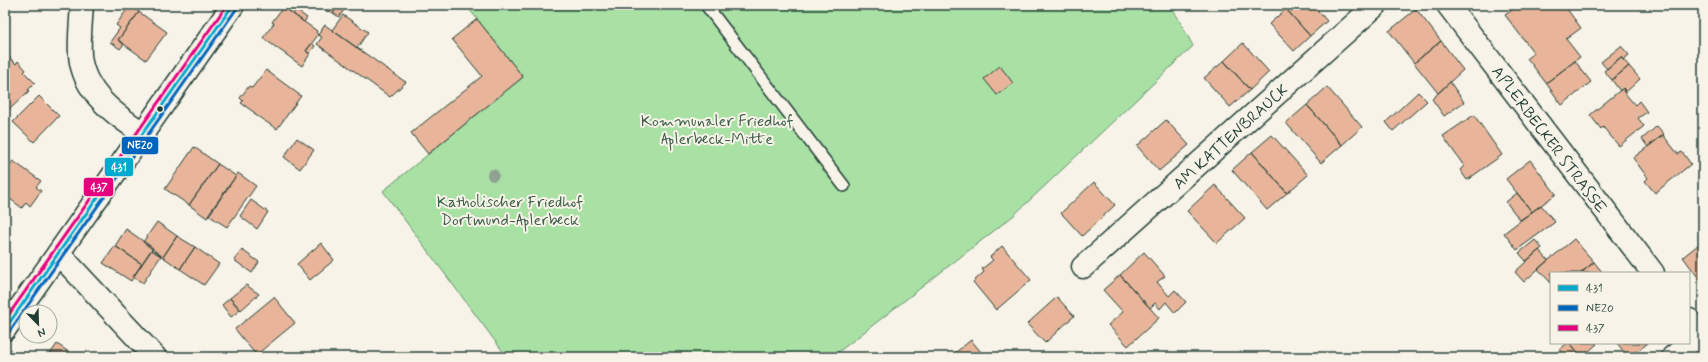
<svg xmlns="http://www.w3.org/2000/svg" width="1708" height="362" font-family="Mynerve,sans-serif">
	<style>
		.green { fill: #a9e1a5; stroke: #648f6c }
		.building { fill: #e8b59a; stroke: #1f3d34 }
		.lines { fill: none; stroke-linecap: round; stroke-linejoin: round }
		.service-casing { stroke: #1f3d34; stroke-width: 14 }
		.minor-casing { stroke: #1f3d34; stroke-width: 25 }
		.secondary-casing { stroke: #1f3d34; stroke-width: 25 }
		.service { stroke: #f7f3e8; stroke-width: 11 }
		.minor { stroke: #f7f3e8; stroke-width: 22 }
		.secondary { stroke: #f7f3e8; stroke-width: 22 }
		.bus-1-casing { stroke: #f7f3e8; stroke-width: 6 }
		.bus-2-casing { stroke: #f7f3e8; stroke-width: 6 }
		.bus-3-casing { stroke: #f7f3e8; stroke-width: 6 }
		.bus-1 { stroke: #00a9ce; stroke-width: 3 }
		.bus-2 { stroke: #0065bd; stroke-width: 3 }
		.bus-3 { stroke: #e5007d; stroke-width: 3 }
		.tree { fill: #90a192 }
		.bus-dot { fill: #1f3d34; stroke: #f7f3e8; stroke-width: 1.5 }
		.labels { text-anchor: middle; stroke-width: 4; stroke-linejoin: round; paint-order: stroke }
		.park-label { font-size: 16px; fill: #3b5e4b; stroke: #f7f3e8 }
		.street-label { font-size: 16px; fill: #1f3d34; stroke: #f7f3e8 }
		.line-badge { stroke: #f7f3e8; stroke-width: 1.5 }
		.badge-label { font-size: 11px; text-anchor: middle; font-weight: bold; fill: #fff }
	</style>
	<rect width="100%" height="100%" fill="#f7f3e8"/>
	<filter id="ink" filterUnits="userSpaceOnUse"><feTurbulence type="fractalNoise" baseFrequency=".025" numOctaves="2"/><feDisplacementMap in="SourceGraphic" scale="8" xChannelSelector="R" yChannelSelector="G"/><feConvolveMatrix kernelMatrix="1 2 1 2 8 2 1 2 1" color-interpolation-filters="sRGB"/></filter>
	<g filter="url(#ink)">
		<!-- green -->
		<path class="green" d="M466,5H1171L1193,46L1013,216L832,357H507L383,191L523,77Z"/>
		<!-- building -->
		<path class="building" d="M130,5L139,12L118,40L124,44L120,49L110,42L120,28L116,25Z
			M318,5H339L333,13L329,11L328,12Z
			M339,5L347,6L339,17L333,13Z
			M1290,5H1313L1327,21L1310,36L1286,9Z
			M1519,5H1564L1581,28L1566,39L1580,57L1546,83L1527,58L1534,53L1505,15Z
			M283,7L317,31L316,32L318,35L306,51L310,54L302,66L263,38L274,23L272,22Z
			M1286,9L1310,36L1294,51L1269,24Z
			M1416,9L1441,41L1414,63L1389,31Z
			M296,10L307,18L304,22L293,14Z
			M139,12L167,32L146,60L118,40Z
			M343,15L368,32L357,48L332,30Z
			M477,19L523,77L428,154L411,133L482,76L452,39Z
			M325,25L404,81L406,82L390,97L317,44L322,37L318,35Z
			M1441,41L1463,70L1438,93L1414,63Z
			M312,43L315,46L309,54L306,51Z
			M1243,43L1269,72L1250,90L1224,61Z
			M1621,46L1629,55L1623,60L1621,57L1607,69L1601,62Z
			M5,53L16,64L18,61L26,70L24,72L35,83L28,90L29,91L10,109L7,106L5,108Z
			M1621,57L1629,66L1612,80L1604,71Z
			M1224,61L1250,90L1230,107L1204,78Z
			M1575,61L1591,82L1562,105L1546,83Z
			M1000,66L1013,83L997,95L984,79Z
			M1629,66L1640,79L1625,93L1623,88L1620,91L1612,80Z
			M266,70L301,96L277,129L254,114L255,113L241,103L243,101L240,98L249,86L252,88Z
			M1450,82L1464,102L1444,116L1432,99Z
			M1327,87L1362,127L1342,145L1307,105Z
			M1623,88L1625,90L1623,91L1635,105L1639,101L1647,112L1638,118L1644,126L1619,146L1603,127L1601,129L1590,115Z
			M1418,92L1427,101L1393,131L1386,122Z
			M39,96L59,116L34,142L13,122Z
			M1307,105L1342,145L1321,163L1286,123Z
			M1474,115L1502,155L1467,180L1460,170L1464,166L1443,136Z
			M1166,120L1189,145L1159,171L1137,146Z
			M1657,126L1664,134L1648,147L1642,139Z
			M1272,135L1308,175L1287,193L1252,152Z
			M1663,135L1678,154L1682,152L1691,164L1655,193L1645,181L1648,178L1633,158Z
			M297,138L314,150L300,169L284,157Z
			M194,147L218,164L189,205L165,189Z
			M1252,152L1287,193L1267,210L1232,170Z
			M1530,160L1556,194L1532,212L1506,179Z
			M13,161L41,181L36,187L41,191L30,206L26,202L22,208L5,195V171Z
			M218,164L236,176L207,218L189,205Z
			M238,173L256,186L227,227L208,215Z
			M1094,182L1115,205L1082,236L1061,213Z
			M1215,185L1245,218L1217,243L1187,211Z
			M1517,193L1532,212L1520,220L1506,202Z
			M251,200L268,212L257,229L240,216Z
			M1541,205L1555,222L1517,250L1504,233Z
			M157,222L177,236L163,257L143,242Z
			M126,229L153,248L142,264L115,246Z
			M177,236L195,247L180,269L163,257Z
			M1574,239L1594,262L1581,273H1551V283L1538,269Z
			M1535,240L1542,248L1526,261L1519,253Z
			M1703,241V284L1683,257Z
			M321,243L334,260L310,280L297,264Z
			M115,246L142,264L131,281L103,263Z
			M1002,246L1031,280L996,310L973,282L984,272L982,269L993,260L990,257Z
			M195,247L219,264L204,285L180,269Z
			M151,250L161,256L143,283L133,277Z
			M242,250L259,262L252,273L234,260Z
			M1539,250L1548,260L1524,282L1515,272Z
			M1144,252L1165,276L1157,282L1169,296L1175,290L1186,302L1175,313L1166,302L1160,309L1155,303L1150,308L1120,275Z
			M1594,262L1603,273H1581Z
			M1120,275L1159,318L1128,346L1108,325L1123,312L1103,290Z
			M246,285L259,294L241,310L230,298Z
			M274,297L295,323L256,355L235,329Z
			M1057,297L1074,316L1045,343L1027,324Z
			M230,298L240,310L231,317L222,305Z
			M971,340L985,357H950Z
			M1568,343H1570L1582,357H1567L1560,349Z
			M1570,343H1596L1597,344L1582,357Z
			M1617,343H1648L1630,357H1628Z
			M57,344L76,357H48Z"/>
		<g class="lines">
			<!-- service casing -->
			<g class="service-casing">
				<path id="service" d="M706,5L844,186"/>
			</g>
			<!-- minor casing -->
			<g class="minor-casing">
				<path id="minor" d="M82,5C81,21 79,38 80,55C83,92 115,115 144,134
					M59,254L155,357
					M1083,267L1376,5
					M1673,357L1700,334"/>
			</g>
			<!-- secondary casing -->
			<g class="secondary-casing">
				<path id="secondary" d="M1448,5L1653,273
					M1689,320L1703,338
					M5,329L233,5"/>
			</g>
			<!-- service -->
			<use href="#service" class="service"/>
			<!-- minor -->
			<use href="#minor" class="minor"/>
			<!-- secondary -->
			<use href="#secondary" class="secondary"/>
			<!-- bus-1 casing -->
			<g class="bus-1-casing">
				<path id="bus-1" d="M5,329L233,5"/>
			</g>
			<!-- bus-2 casing -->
			<g class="bus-2-casing">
				<path id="bus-2" d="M9,332L237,8"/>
			</g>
			<!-- bus-3 casing -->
			<g class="bus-3-casing">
				<path id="bus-3" d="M5,320L227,5"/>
			</g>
			<!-- bus-1 -->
			<use href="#bus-1" class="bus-1"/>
			<!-- bus-2 -->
			<use href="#bus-2" class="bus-2"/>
			<!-- bus-3 -->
			<use href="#bus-3" class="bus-3"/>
		</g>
		<!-- trees -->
		<circle class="tree" cx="493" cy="175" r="6"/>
	</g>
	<!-- markers -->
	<circle class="bus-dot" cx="160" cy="109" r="3.5"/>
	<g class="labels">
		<!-- park labels -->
		<g class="park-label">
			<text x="717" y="126">Kommunaler Friedhof<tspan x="717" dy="18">Aplerbeck-Mitte</tspan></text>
			<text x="510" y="207">Katholischer Friedhof<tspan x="510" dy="18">Dortmund-Aplerbeck</tspan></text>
		</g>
		<!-- street labels -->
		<g class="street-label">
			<text transform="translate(1230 136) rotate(-42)" y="6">AM KATTENBRAUCK</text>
			<text transform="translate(1550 139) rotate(53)" y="6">APLERBECKER STRASSE</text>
		</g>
	</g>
	<g class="line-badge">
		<rect x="121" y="136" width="38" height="19" rx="4" fill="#0065bd"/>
		<rect x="104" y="157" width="30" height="20" rx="4" fill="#00a9ce"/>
		<rect x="83" y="177" width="31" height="20" rx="4" fill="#e5007d"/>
	</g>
	<g class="badge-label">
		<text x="140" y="149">NE20</text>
		<text x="119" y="171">431</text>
		<text x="99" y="191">437</text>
	</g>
	<!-- margin -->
	<rect width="1708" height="362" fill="none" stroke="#f7f3e8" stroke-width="20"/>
	<rect x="10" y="10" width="1688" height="342" fill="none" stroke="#1f3d34" stroke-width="1.5" filter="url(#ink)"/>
	<!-- legend -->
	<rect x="1550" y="272" width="140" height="72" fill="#f7f3e8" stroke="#a1aaa0"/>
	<rect x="1558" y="285" width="20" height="6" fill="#00a9ce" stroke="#a1aaa0"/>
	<text x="1586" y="292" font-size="12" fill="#1f3d34">431</text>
	<rect x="1558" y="305" width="20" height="6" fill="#0065bd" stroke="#a1aaa0"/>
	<text x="1586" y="312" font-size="12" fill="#1f3d34">NE20</text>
	<rect x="1558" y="325" width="20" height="6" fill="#e5007d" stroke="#a1aaa0"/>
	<text x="1586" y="332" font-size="12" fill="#1f3d34">437</text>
	<!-- north arrow -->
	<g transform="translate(38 324) rotate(157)"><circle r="19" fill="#f7f3e8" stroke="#a1aaa0"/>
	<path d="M0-3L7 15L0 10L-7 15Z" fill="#1f3d34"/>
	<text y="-6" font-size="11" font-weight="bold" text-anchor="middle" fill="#1f3d34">N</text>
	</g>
</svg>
